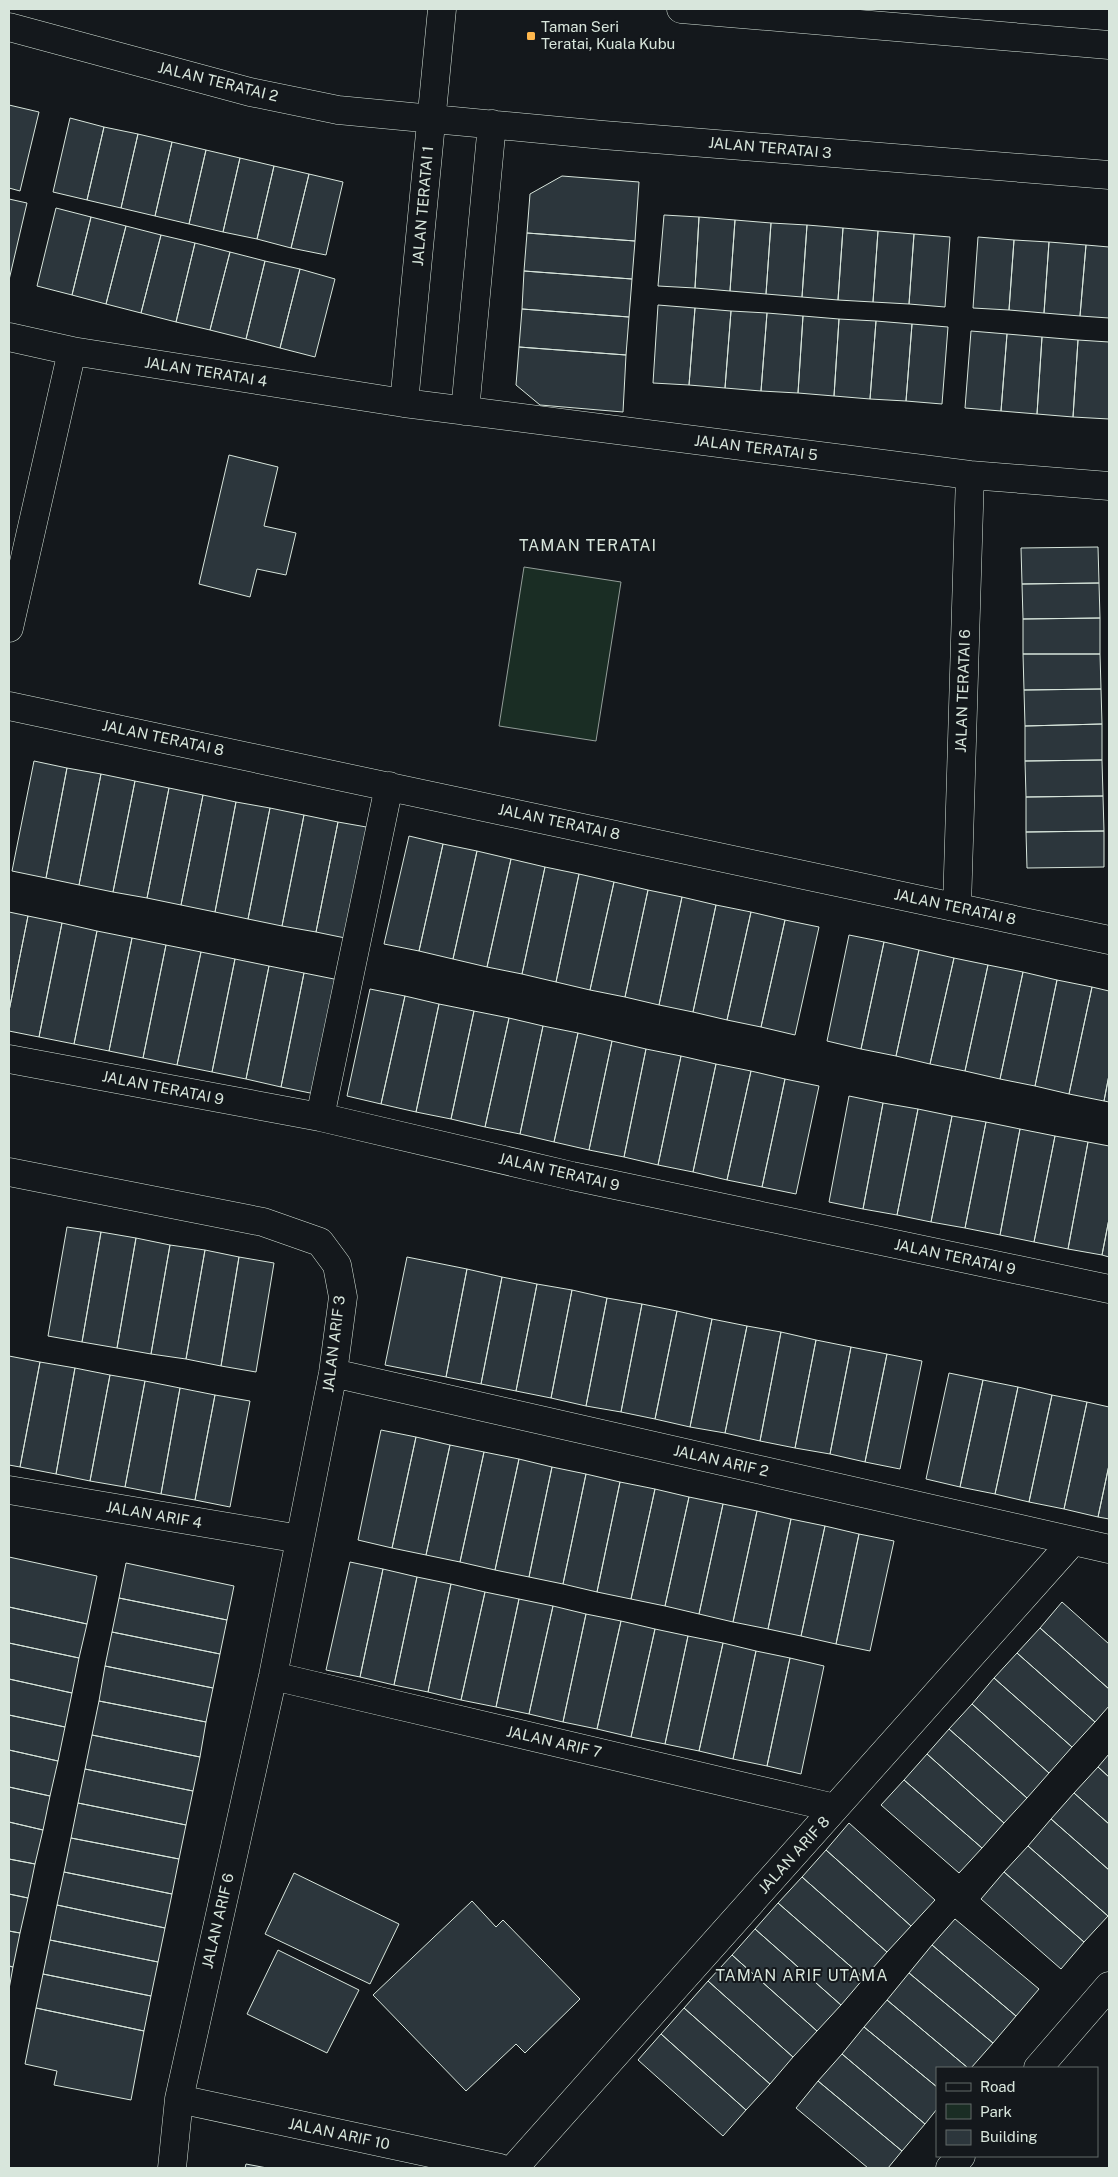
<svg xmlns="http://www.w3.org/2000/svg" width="1118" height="2177" font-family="'Public Sans',sans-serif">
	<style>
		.green { fill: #1a2d24; stroke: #939e99 }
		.building { fill: #2c363c; stroke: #d8e6dc }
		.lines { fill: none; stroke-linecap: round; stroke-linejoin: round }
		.minor-casing { stroke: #d8e6dc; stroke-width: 29 }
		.major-casing { stroke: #d8e6dc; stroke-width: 29 }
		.minor { stroke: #14181c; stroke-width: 28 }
		.major { stroke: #14181c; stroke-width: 28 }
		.poi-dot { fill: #ffb74d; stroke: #14181c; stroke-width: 2 }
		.labels { text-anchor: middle; stroke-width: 4; stroke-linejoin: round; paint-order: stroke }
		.poi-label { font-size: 15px; fill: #d8e6dc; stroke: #14181c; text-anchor: start }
		.street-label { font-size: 15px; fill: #d8e6dc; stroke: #14181c }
		.neighbourhood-label { font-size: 16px; letter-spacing: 1px; fill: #d8e6dc; stroke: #14181c }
	</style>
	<rect width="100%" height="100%" fill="#14181c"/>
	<!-- green -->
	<path class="green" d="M524,567L621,582L596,741L499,726Z"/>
	<!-- building -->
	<path class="building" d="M9,105L39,112L20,191L9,188Z
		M70,118L104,127L87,200L53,192Z
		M104,127L138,134L121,208L87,200Z
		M138,134L172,142L155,216L121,208Z
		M172,142L206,150L189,224L155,216Z
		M206,150L240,158L223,232L189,224Z
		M240,158L274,166L257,239L223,232Z
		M274,166L309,174L291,248L257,239Z
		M309,174L343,182L326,255L291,248Z
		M562,176L639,182L635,241L527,233L530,194Z
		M9,199L27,203L9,280Z
		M56,208L91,217L72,295L37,286Z
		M664,215L699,217L695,288L658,286Z
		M91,217L126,226L106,304L72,295Z
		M699,217L735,220L730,291L695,288Z
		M735,220L771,223L766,294L730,291Z
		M771,223L807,225L802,297L766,294Z
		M807,225L843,228L838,300L802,297Z
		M126,226L161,235L141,313L106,304Z
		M843,228L878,231L873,302L838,300Z
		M878,231L914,234L909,304L873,302Z
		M527,233L635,241L632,279L524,271Z
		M914,234L950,237L945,307L909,304Z
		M161,235L195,243L176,322L141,313Z
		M978,237L1014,240L1009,310L973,308Z
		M1014,240L1049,242L1044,313L1009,310Z
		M1049,242L1086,245L1080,316L1044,313Z
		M195,243L230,252L210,330L176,322Z
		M1086,245L1109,247V318L1080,316Z
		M230,252L265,261L246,339L210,330Z
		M265,261L300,269L280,348L246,339Z
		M300,269L335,279L315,357L280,348Z
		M524,271L632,279L629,317L522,309Z
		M658,305L695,308L689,385L653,383Z
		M695,308L731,311L725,388L689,385Z
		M522,309L629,317L626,355L519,347Z
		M731,311L767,313L761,391L725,388Z
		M767,313L803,316L798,393L761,391Z
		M803,316L839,319L834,396L798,393Z
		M839,319L876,321L870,399L834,396Z
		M876,321L912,324L906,401L870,399Z
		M912,324L948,327L942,404L906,401Z
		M971,331L1007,334L1001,411L965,408Z
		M1007,334L1042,337L1037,414L1001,411Z
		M1042,337L1078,340L1073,417L1037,414Z
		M1078,340L1109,342V419L1073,417Z
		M519,347L626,355L623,412L540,405L516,385Z
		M229,455L278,467L264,526L296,533L286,575L257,569L250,597L199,584Z
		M1098,547L1099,583L1022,584L1021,548Z
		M1099,583L1100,618L1023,619L1022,584Z
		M1100,618V654H1023V619Z
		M1023,654H1100L1101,689L1024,690Z
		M1101,689L1102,724L1025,726L1024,690Z
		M1102,724V760L1025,761V726Z
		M1102,760L1103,796L1026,797L1025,761Z
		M34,761L67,768L46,878L12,871Z
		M67,768L101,774L79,885L46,878Z
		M101,774L135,781L113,892L79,885Z
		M135,781L169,788L147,898L113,892Z
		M169,788L203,795L181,905L147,898Z
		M203,795L236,802L215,912L181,905Z
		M1103,796L1104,831L1026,832V797Z
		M236,802L270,808L248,919L215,912Z
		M270,808L304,815L282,926L248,919Z
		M304,815L338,822L316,932L282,926Z
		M338,822L372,828L350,939L316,932Z
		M1104,831V867L1027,868L1026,832Z
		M409,836L443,844L419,951L384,944Z
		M443,844L477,851L453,959L419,951Z
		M477,851L511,859L487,967L453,959Z
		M511,859L545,867L522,974L487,967Z
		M545,867L579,874L556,982L522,974Z
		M579,874L614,882L590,990L556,982Z
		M614,882L648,890L625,997L590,990Z
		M648,890L682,897L659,1005L625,997Z
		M682,897L716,905L693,1012L659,1005Z
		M716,905L751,912L727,1020L693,1012Z
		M9,912L28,916L9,1011Z
		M751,912L785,920L761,1027L727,1020Z
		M28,916L62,923L39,1037L9,1031V1011Z
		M785,920L819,927L795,1035L761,1027Z
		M62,923L97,931L74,1044L39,1037Z
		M97,931L132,938L109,1051L74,1044Z
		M849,935L884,942L861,1049L827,1041Z
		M132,938L166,945L143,1058L109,1051Z
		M884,942L919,950L896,1056L861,1049Z
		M166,945L201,952L177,1065L143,1058Z
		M919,950L954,958L930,1064L896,1056Z
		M201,952L235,959L212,1072L177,1065Z
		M954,958L988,965L965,1071L930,1064Z
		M235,959L269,966L246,1079L212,1072Z
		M988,965L1023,972L1000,1079L965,1071Z
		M269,966L304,973L281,1087L246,1079Z
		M1023,972L1057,980L1035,1086L1000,1079Z
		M304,973L339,980L315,1094L281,1087Z
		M1057,980L1092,987L1069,1094L1035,1086Z
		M1092,987L1109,991V1075L1104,1101L1069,1094Z
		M370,989L405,996L381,1104L347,1096Z
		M405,996L439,1004L416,1112L381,1104Z
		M439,1004L474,1011L451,1119L416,1112Z
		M474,1011L509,1018L485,1127L451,1119Z
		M509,1018L543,1026L520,1134L485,1127Z
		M543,1026L578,1033L554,1142L520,1134Z
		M578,1033L612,1041L589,1150L554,1142Z
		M612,1041L646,1049L624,1157L589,1150Z
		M646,1049L681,1056L658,1165L624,1157Z
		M681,1056L716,1064L693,1172L658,1165Z
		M716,1064L751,1071L727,1180L693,1172Z
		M751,1071L785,1079L762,1187L727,1180Z
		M1109,1075V1102L1104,1101Z
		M785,1079L819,1086L796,1194L762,1187Z
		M849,1096L883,1103L863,1209L829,1202Z
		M883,1103L918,1109L897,1215L863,1209Z
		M918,1109L952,1116L931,1222L897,1215Z
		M952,1116L986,1122L965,1228L931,1222Z
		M986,1122L1020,1129L1000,1235L965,1228Z
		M1020,1129L1055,1136L1034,1242L1000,1235Z
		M1055,1136L1088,1142L1068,1249L1034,1242Z
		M1088,1142L1109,1146V1219L1102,1255L1068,1249Z
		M1109,1219V1257L1102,1255Z
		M67,1227L101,1232L82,1342L48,1336Z
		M101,1232L136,1238L117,1348L82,1342Z
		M136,1238L170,1245L151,1354L117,1348Z
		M170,1245L205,1250L186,1359L151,1354Z
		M205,1250L239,1257L221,1366L186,1359Z
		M239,1257L274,1263L256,1372L221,1366Z
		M407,1257L467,1269L446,1377L385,1365Z
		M467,1269L502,1277L481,1384L446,1377Z
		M502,1277L537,1284L516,1391L481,1384Z
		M537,1284L572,1290L551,1398L516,1391Z
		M572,1290L607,1298L586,1406L551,1398Z
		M607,1298L642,1304L621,1412L586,1406Z
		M642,1304L677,1311L655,1419L621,1412Z
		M677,1311L712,1319L690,1427L655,1419Z
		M712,1319L747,1326L725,1433L690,1427Z
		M747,1326L781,1332L760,1441L725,1433Z
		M781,1332L816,1340L795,1448L760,1441Z
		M816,1340L851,1347L830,1454L795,1448Z
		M851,1347L887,1354L865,1462L830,1454Z
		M887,1354L922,1361L900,1469L865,1462Z
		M9,1356L40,1362L20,1467L9,1465Z
		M40,1362L75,1368L56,1474L20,1467Z
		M75,1368L110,1375L90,1481L56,1474Z
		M949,1373L983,1380L960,1487L926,1479Z
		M110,1375L145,1381L125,1487L90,1481Z
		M983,1380L1018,1387L995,1494L960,1487Z
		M145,1381L180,1388L161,1494L125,1487Z
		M1018,1387L1052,1395L1029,1502L995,1494Z
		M180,1388L215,1395L195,1500L161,1494Z
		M215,1395L250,1401L230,1507L195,1500Z
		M1052,1395L1087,1402L1064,1509L1029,1502Z
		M1087,1402L1109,1407V1465L1098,1517L1064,1509Z
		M381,1430L416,1437L392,1548L358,1540Z
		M416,1437L450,1445L426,1555L392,1548Z
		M450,1445L484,1452L460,1562L426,1555Z
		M484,1452L519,1459L495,1570L460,1562Z
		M519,1459L552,1467L529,1577L495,1570Z
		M1109,1465V1519L1098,1517Z
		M552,1467L586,1474L563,1584L529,1577Z
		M586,1474L620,1482L597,1592L563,1584Z
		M620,1482L655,1489L631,1599L597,1592Z
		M655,1489L689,1497L665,1606L631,1599Z
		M689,1497L723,1504L699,1614L665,1606Z
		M723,1504L757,1511L733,1622L699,1614Z
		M757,1511L791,1519L768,1629L733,1622Z
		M791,1519L825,1526L801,1636L768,1629Z
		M825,1526L859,1534L836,1644L801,1636Z
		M859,1534L894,1541L870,1651L836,1644Z
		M9,1557L97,1576L87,1624L9,1607Z
		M350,1562L383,1569L360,1677L326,1670Z
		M126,1563L234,1586L227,1620L119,1598Z
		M383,1569L417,1577L394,1685L360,1677Z
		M417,1577L451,1584L428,1692L394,1685Z
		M451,1584L485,1592L461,1700L428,1692Z
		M485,1592L519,1599L496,1707L461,1700Z
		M119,1598L227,1620L220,1654L112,1632Z
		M519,1599L553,1606L529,1714L496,1707Z
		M1062,1602L1109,1644V1689L1040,1628Z
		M553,1606L586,1614L563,1722L529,1714Z
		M9,1607L87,1624L79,1658L9,1643Z
		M586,1614L621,1621L597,1729L563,1722Z
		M621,1621L655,1629L631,1737L597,1729Z
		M1040,1628L1109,1689V1706L1095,1722L1017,1653Z
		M655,1629L688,1636L665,1744L631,1737Z
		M112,1632L220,1654L213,1688L105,1666Z
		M688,1636L723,1643L699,1751L665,1744Z
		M9,1643L79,1658L72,1693L9,1679Z
		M723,1643L756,1651L733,1759L699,1751Z
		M756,1651L790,1658L767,1766L733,1759Z
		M1017,1653L1095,1722L1072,1747L994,1678Z
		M790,1658L824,1666L801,1774L767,1766Z
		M105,1666L213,1688L206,1722L99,1701Z
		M994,1678L1072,1747L1049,1773L972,1704Z
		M9,1679L72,1693L65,1727L9,1715Z
		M99,1701L206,1722L200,1757L92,1735Z
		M972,1704L1049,1773L1027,1798L949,1729Z
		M9,1715L65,1727L58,1761L9,1750Z
		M949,1729L1027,1798L1004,1823L927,1754Z
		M92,1735L200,1757L193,1791L85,1769Z
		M9,1750L58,1761L50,1796L9,1787Z
		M927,1754L1004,1823L982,1848L904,1780Z
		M1109,1754V1777L1098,1767Z
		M1098,1767L1109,1777V1824L1074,1793Z
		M85,1769L193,1791L186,1825L78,1803Z
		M904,1780L982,1848L959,1873L881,1805Z
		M9,1787L50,1796L43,1830L9,1822Z
		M1074,1793L1109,1824V1870L1051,1819Z
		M78,1803L186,1825L179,1859L71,1838Z
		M1051,1819L1109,1870V1914L1108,1916L1028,1846Z
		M9,1822L43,1830L35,1864L9,1859Z
		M849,1823L935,1900L911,1926L826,1850Z
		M71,1838L179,1859L172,1894L64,1872Z
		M1028,1846L1108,1916L1084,1942L1004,1872Z
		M826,1850L911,1926L887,1952L802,1877Z
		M9,1859L35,1864L28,1898L9,1894Z
		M64,1872L172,1894L165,1928L57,1905Z
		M1004,1872L1084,1942L1061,1969L981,1899Z
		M294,1873L399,1924L370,1984L265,1934Z
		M802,1877L887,1952L864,1978L778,1903Z
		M9,1894L28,1898L20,1933L9,1931Z
		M472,1901L496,1927L503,1920L580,1999L525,2053L516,2044L466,2091L373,1995Z
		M778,1903L864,1978L841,2005L755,1929Z
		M57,1905L165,1928L158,1962L50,1940Z
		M955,1919L1039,1989L1016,2016L932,1945Z
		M755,1929L841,2005L817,2031L732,1955Z
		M9,1931L20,1933L13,1967L9,1966Z
		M50,1940L158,1962L151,1996L43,1974Z
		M932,1945L1016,2016L993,2043L909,1973Z
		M278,1950L359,1990L327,2053L247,2014Z
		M732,1955L817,2031L793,2057L708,1981Z
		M9,1966L13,1967L9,1989Z
		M909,1973L993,2043L971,2068H968L887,2000Z
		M43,1974L151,1996L144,2031L36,2008Z
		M708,1981L793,2057L770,2084L684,2008Z
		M887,2000L968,2068H937V2087L864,2027Z
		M36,2008L144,2031L131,2100L54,2085L57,2071L25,2064Z
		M684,2008L770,2084L746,2110L661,2034Z
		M864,2027L937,2087V2109L925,2124L842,2054Z
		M661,2034L746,2110L723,2136L638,2060Z
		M842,2054L925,2124L902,2151L818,2081Z
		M818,2081L902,2151L888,2168H868L796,2108Z
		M246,2164L267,2168H245Z"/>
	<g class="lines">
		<!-- minor casing -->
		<g class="minor-casing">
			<path id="minor" d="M9,27L250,92L338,110L603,135L1109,175
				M9,337L72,351L404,403L970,475L1109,486
				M404,403L442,9
				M465,411L492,124
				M9,628L72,351
				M9,706L1109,940
				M957,907L970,475
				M9,1059L320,1117L572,1176L1109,1289
				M320,1117L389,786
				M9,1172L263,1222L320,1242L337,1265L343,1297L333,1373L273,1676L179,2099L172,2168
				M333,1373L1109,1549
				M9,1490L300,1539
				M273,1676L835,1808
				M1038,2068L1109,1986
				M179,2099L500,2168
				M514,2168L1073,1541
				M950,2168L961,2156"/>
		</g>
		<!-- major casing -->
		<g class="major-casing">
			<path id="major" d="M681,9L1109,45"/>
		</g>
		<!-- minor -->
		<use href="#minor" class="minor"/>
		<!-- major -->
		<use href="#major" class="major"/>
	</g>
	<!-- markers -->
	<rect class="poi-dot" x="526" y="31" width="10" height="10" rx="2.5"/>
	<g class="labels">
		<!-- poi labels -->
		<g class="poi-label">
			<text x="541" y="32">Taman Seri<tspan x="541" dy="17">Teratai, Kuala Kubu</tspan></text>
		</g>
		<!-- street labels -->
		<g class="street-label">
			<text transform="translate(218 82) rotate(14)" y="5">JALAN TERATAI 2</text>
			<text transform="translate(770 148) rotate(5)" y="5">JALAN TERATAI 3</text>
			<text transform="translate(423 206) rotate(-85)" y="5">JALAN TERATAI 1</text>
			<text transform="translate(206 372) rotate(9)" y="5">JALAN TERATAI 4</text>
			<text transform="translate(756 448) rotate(7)" y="5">JALAN TERATAI 5</text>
			<text transform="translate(963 691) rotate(-88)" y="5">JALAN TERATAI 6</text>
			<text transform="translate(163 738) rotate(12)" y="5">JALAN TERATAI 8</text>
			<text transform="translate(559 822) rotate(12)" y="5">JALAN TERATAI 8</text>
			<text transform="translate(955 907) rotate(12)" y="5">JALAN TERATAI 8</text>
			<text transform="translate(163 1088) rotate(11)" y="5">JALAN TERATAI 9</text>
			<text transform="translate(559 1172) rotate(13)" y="5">JALAN TERATAI 9</text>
			<text transform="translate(955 1257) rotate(12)" y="5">JALAN TERATAI 9</text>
			<text transform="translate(334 1344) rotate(-83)" y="5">JALAN ARIF 3</text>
			<text transform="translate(721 1461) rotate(13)" y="5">JALAN ARIF 2</text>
			<text transform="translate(154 1515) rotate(10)" y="5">JALAN ARIF 4</text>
			<text transform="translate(554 1742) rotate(13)" y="5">JALAN ARIF 7</text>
			<text transform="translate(794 1855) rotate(-48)" y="5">JALAN ARIF 8</text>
			<text transform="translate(218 1921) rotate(-77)" y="5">JALAN ARIF 6</text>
			<text transform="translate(339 2134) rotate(12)" y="5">JALAN ARIF 10</text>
		</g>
		<!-- neighbourhood labels -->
		<g class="neighbourhood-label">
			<text x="588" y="551">TAMAN TERATAI</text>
			<text x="802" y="1981">TAMAN ARIF UTAMA</text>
		</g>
	</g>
	<!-- border -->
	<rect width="1118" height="2177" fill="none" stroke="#d8e6dc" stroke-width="20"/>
	<!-- legend -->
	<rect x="936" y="2067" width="162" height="90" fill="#14181c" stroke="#626a69"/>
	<rect x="946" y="2083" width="25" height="8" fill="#14181c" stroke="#626a69"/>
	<text x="980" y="2092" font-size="15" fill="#d8e6dc">Road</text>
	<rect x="946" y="2104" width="25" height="15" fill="#1a2d24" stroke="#626a69"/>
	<text x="980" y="2117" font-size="15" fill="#d8e6dc">Park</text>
	<rect x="946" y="2130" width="25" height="15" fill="#2c363c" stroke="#626a69"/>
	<text x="980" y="2142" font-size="15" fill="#d8e6dc">Building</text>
</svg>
